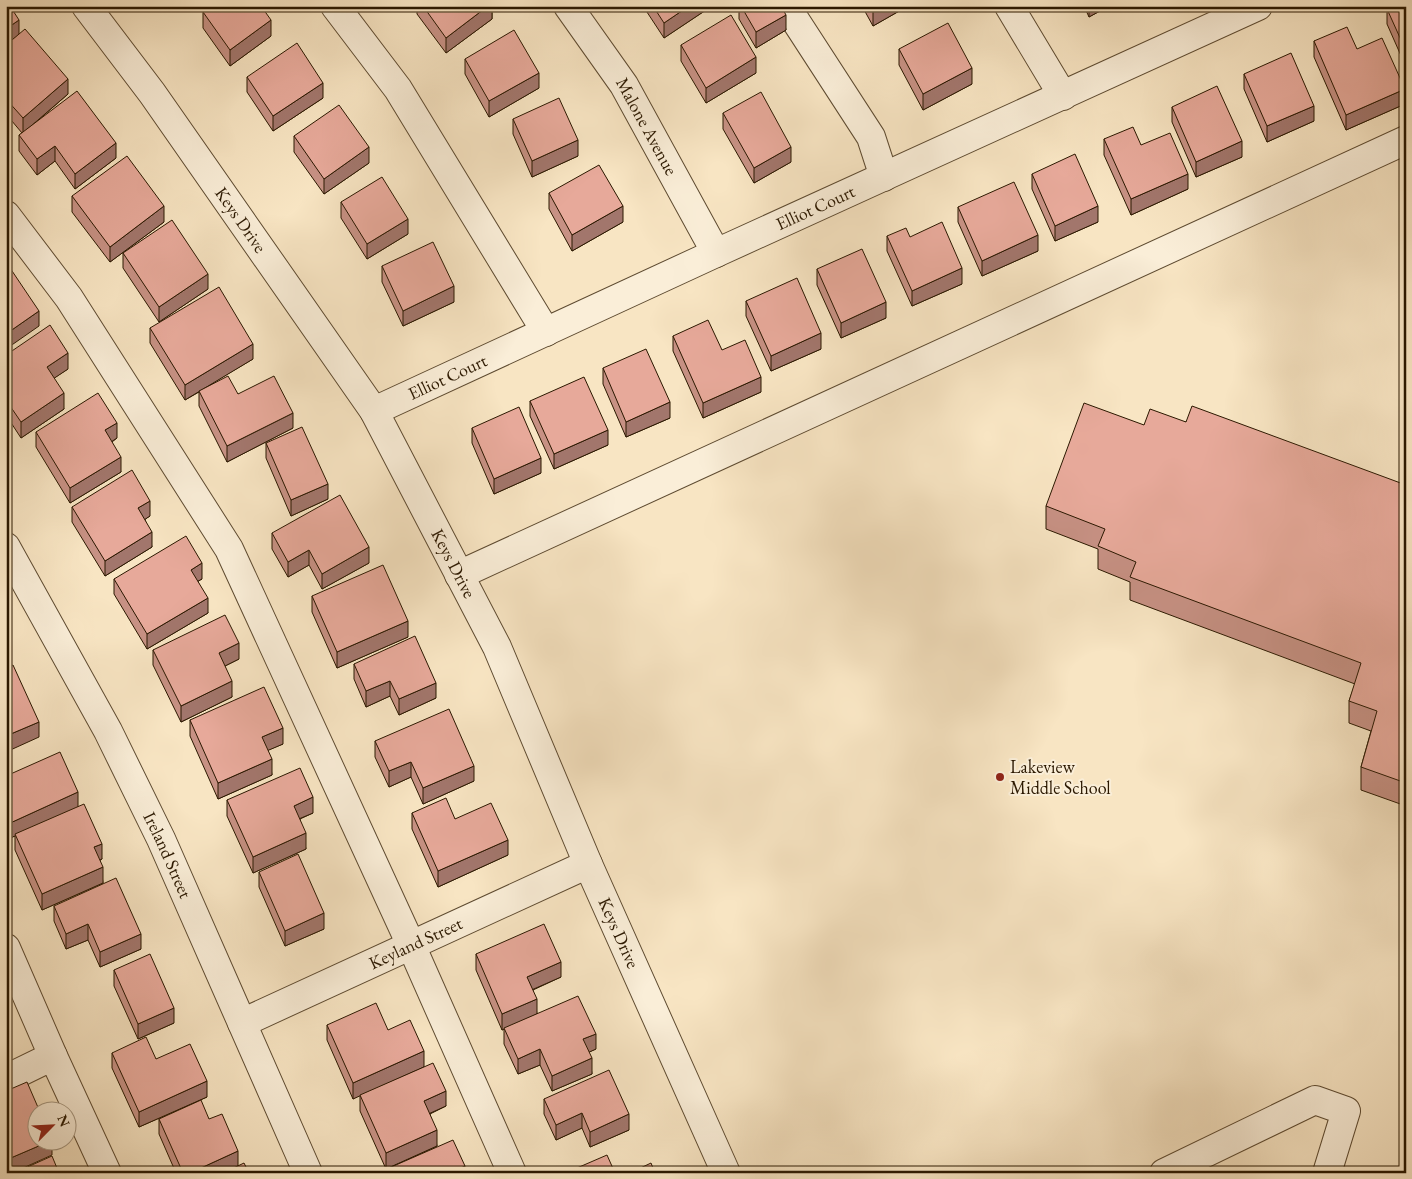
<svg xmlns="http://www.w3.org/2000/svg" width="1412" height="1179" font-family="'EB Garamond',serif">
	<style>
		.lines { fill: none; stroke-linecap: round; stroke-linejoin: round }
		.minor-casing { stroke: #5e4b31; stroke-width: 30 }
		.minor { stroke: #faeed8; stroke-width: 28 }
		.wall { fill: #c79184; stroke: #2b1800 }
		.shaded-wall { fill: #a2766c; stroke: #2b1800 }
		.building { fill: #e7a99a; stroke: #2b1800 }
		.poi-dot { fill: #8f2418; stroke: #faeed8; stroke-width: 2 }
		.labels { text-anchor: middle; stroke-width: 4; stroke-linejoin: round; paint-order: stroke }
		.street-label { font-size: 18px; fill: #2b1800; stroke: #faeed8 }
		.poi-label { font-size: 18px; fill: #2b1800; stroke: #faeed8; text-anchor: start }
	</style>
	<rect width="100%" height="100%" fill="#f8e5c3"/>
	<filter id="stains"><feTurbulence type="fractalNoise" baseFrequency=".004" numOctaves="4"/><feColorMatrix values="0 0 0 0 .2 0 0 0 0 .09 0 0 0 0 .02 0 0 0 .5 -.17"/></filter>
	<radialGradient id="worn" r=".72"><stop offset=".6" stop-color="#630" stop-opacity="0"/><stop offset="1" stop-color="#630" stop-opacity=".3"/></radialGradient>
	<g class="lines">
		<!-- minor casing -->
		<g class="minor-casing">
			<g id="minor">
				<path id="s1" d="M86,6L152,93L374,411L497,647L588,864L726,1173"/>
				<path d="M335,6L398,89L546,332"/>
				<path id="s2" d="M568,6L624,85L716,253"/>
				<path d="M786,6L871,137L884,177"/>
				<path d="M1009,6L1063,96"/>
				<path d="M6,215L69,298L229,549L411,945L512,1173"/>
				<path id="s3" d="M374,411L716,253L1258,6"/>
				<path id="s4" d="M6,547L108,731L161,839L308,1173"/>
				<path d="M459,575L1406,140"/>
				<path d="M6,948L53,1056"/>
				<path id="s5" d="M242,1023L588,864"/>
				<path d="M6,1079L53,1056L107,1173"/>
				<path d="M1164,1173L1315,1100L1346,1111L1327,1173"/>
			</g>
		</g>
		<!-- minor -->
		<use href="#minor" class="minor"/>
	</g>
	<!-- wall -->
	<path class="wall" d="M6,6L19,34L68,94L35,123L116,158L75,189L55,161L37,175L19,151V135L22,133L6,114V45L14,39L6,44Z
		M417,6H492V19L446,53L417,14Z
		M643,6H709V8L664,38Z
		M739,6H781L786,30L756,48L739,19Z
		M862,6H908L873,26Z
		M1084,6H1109L1089,17Z
		M1406,6V67L1387,24V9Z
		M203,12L271,36L230,66L203,28Z
		M1314,41L1357,49L1405,104L1346,130L1314,57Z
		M681,45L756,73L706,103L681,61Z
		M899,49L972,84L923,110L899,65Z
		M465,59L539,88L489,117L465,74Z
		M1244,74L1314,121L1267,142L1244,89Z
		M247,77L323,98L273,131L247,92Z
		M1172,107L1242,157L1196,177L1172,122Z
		M723,113L791,162L754,183L723,129Z
		M513,119L578,156L532,177L513,134Z
		M294,136L369,163L324,194L294,152Z
		M1104,139L1141,145L1188,189L1131,215L1104,155Z
		M1032,174L1098,222L1055,241L1032,189Z
		M549,193L623,222L572,251L549,209Z
		M72,196L164,222L110,262L72,212Z
		M341,202L408,234L367,259L341,218Z
		M958,207L1038,251L982,276L958,222Z
		M887,236L962,284L912,306L887,251Z
		M123,253L208,289L159,322L123,268Z
		M382,266L454,302L403,326L382,282Z
		M817,269L886,318L841,338L817,285Z
		M746,301L821,349L771,371L746,316Z
		M150,328L253,359L209,385L238,394L293,428L227,462L199,406V392L185,400L150,343Z
		M673,336L722,350L761,392L703,418L673,351Z
		M6,355L68,369L54,378L64,409L21,438L6,415Z
		M603,368L670,418L626,437L603,384Z
		M530,401L608,445L554,469L530,416Z
		M1186,422L1406,485V806L1361,790V767L1371,731L1349,723V701L1355,684L1130,600V582L1098,569V549L1046,529V506L1144,425Z
		M472,428L541,473L494,494L472,443Z
		M36,432L117,438L112,442L121,472L70,503L36,447Z
		M266,443L328,499L291,516L266,458Z
		M72,507L150,516L145,519L152,547L105,576L72,522Z
		M272,533L369,563L322,589L309,565L288,577L272,549Z
		M114,579H202L198,581L208,613L147,649L114,594Z
		M312,596L408,637L337,668L312,612Z
		M153,650L239,659L225,666L232,697L181,722L153,665Z
		M354,664L436,698L399,715L390,696L366,707L354,679Z
		M190,720L283,744L268,750L272,775L218,799L190,736Z
		M375,741L474,781L423,804L411,777L389,787L375,757Z
		M6,776L78,806L102,859L100,860L103,883L42,910L15,850V836L8,839L6,836Z
		M227,800L313,813L300,819L306,849L253,873L227,816Z
		M412,813L455,819L508,855L438,887L412,829Z
		M259,872L324,929L285,946L259,887Z
		M54,906L141,949L100,967L88,940L66,949L54,921Z
		M476,954L561,977L533,990L537,1014L596,1049L589,1052L592,1074L552,1091L540,1065L518,1074L504,1044V1029L502,1030L476,970Z
		M114,970L174,1023L138,1039L114,986Z
		M327,1025L388,1030L424,1067L446,1106L430,1114L437,1146L386,1169L360,1111V1095L353,1099L327,1040Z
		M112,1053L156,1059L207,1097L139,1127L112,1068Z
		M544,1099L629,1130L590,1147L582,1128L556,1140L544,1114Z
		M159,1119H209L238,1166L249,1173H176L159,1134Z"/>
	<!-- shaded-wall -->
	<path class="shaded-wall" d="M488,6H492V19L446,53V38Z
		M689,6H709V8L664,38V23Z
		M881,6H908L873,26V11Z
		M1089,6H1109L1089,17Z
		M786,15V30L756,48V32Z
		M19,20V35L6,44V29Z
		M271,20V36L230,66V50Z
		M756,57V73L706,103V88Z
		M972,68V84L923,110V94Z
		M539,73V88L489,117V101Z
		M68,79V94L23,133V118Z
		M323,83V98L273,131V116Z
		M1405,89V104L1346,130V115Z
		M1314,106V121L1267,142V126Z
		M578,140V156L532,177V161Z
		M1242,141V157L1196,177V162Z
		M116,143V158L75,189V174Z
		M55,146V161L37,175V159Z
		M369,147V163L324,194V179Z
		M791,147V162L754,183V168Z
		M1188,174V189L1131,215V199Z
		M164,206V222L110,262V247Z
		M623,206V222L572,251V235Z
		M1098,206V222L1055,241V226Z
		M408,219V234L367,259V244Z
		M1038,235V251L982,276V261Z
		M962,268V284L912,306V291Z
		M208,274V289L159,322V307Z
		M454,286V302L403,326V311Z
		M886,302V318L841,338V323Z
		M39,311V326L6,349V334Z
		M821,333V349L771,371V356Z
		M253,344V359L185,400V385Z
		M68,353V369L47,383V367Z
		M761,377V392L703,418V403Z
		M64,393V409L21,438V422Z
		M670,402V418L626,437V422Z
		M293,413V428L227,462V446Z
		M117,423V438L105,446V430Z
		M608,430V445L554,469V454Z
		M121,457V472L70,503V488Z
		M541,458V473L494,494V479Z
		M328,484V499L291,516V500Z
		M150,501V516L138,524V508Z
		M152,532V547L105,576V561Z
		M369,547V563L322,589V574Z
		M309,550V565L288,577V562Z
		M202,563V579L191,585V570Z
		M208,598V613L147,649V634Z
		M408,621V637L337,668V652Z
		M239,643V659L219,669V653Z
		M232,681V697L181,722V706Z
		M390,681V696L366,707V691Z
		M436,683V698L399,715V699Z
		M39,722V737L6,752V736Z
		M283,728V744L262,753V737Z
		M272,759V775L218,799V783Z
		M411,762V777L389,787V771Z
		M474,766V781L423,804V788Z
		M78,792V808L8,839V824Z
		M313,797V813L294,821V806Z
		M306,833V849L253,873V857Z
		M508,840V855L438,887V871Z
		M102,844V859L94,863V847Z
		M103,867V883L42,910V894Z
		M324,913V929L285,946V931Z
		M88,924V940L66,949V934Z
		M141,934V949L100,967V952Z
		M561,962V977L527,992V977Z
		M537,999V1014L502,1030V1014Z
		M174,1008V1023L138,1039V1024Z
		M596,1034V1049L583,1055V1039Z
		M540,1049V1065L518,1074V1059Z
		M424,1051V1067L353,1099V1083Z
		M592,1058V1074L552,1091V1076Z
		M207,1081V1097L139,1127V1112Z
		M446,1091V1106L424,1116V1101Z
		M582,1113V1128L556,1140V1125Z
		M629,1114V1130L590,1147V1132Z
		M437,1130V1146L386,1169V1153Z
		M48,1142H52V1155L12,1173H6V1160Z
		M238,1151V1167L225,1173H190Z
		M465,1166V1173H450Z"/>
	<!-- building -->
	<path class="building" d="M6,6H10L19,20L6,29Z
		M211,6H261L271,20L230,50L203,12Z
		M423,6H488L446,38Z
		M653,6H689L664,23Z
		M741,6H781L786,15L756,32Z
		M871,6H881L873,11Z
		M1392,6H1406V51L1387,9Z
		M731,15L756,57L706,88L681,45Z
		M948,23L972,68L923,94L899,49Z
		M1347,27L1357,49L1382,38L1405,89L1346,115L1314,41Z
		M25,29L68,79L23,118L6,99V45Z
		M514,30L539,73L489,101L465,59Z
		M297,43L323,83L273,116L247,77Z
		M1291,53L1314,106L1267,126L1244,74Z
		M1217,86L1242,141L1196,162L1172,107Z
		M77,91L116,143L75,174L55,146L37,159L19,135Z
		M761,92L791,147L754,168L723,113Z
		M559,98L578,140L532,161L513,119Z
		M339,105L369,147L324,179L294,136Z
		M1133,127L1141,145L1170,133L1188,174L1131,199L1104,139Z
		M1075,154L1098,206L1055,226L1032,174Z
		M127,156L164,206L110,247L72,196Z
		M599,165L623,206L572,235L549,193Z
		M382,177L408,219L367,244L341,202Z
		M1014,182L1038,235L982,261L958,207Z
		M172,220L208,274L159,307L123,253Z
		M942,222L962,268L912,291L887,236L906,228L910,237Z
		M433,242L454,286L403,311L382,266Z
		M862,249L886,302L841,323L817,269Z
		M6,262L39,311L6,334Z
		M797,278L821,333L771,356L746,301Z
		M219,287L253,344L185,385L150,328Z
		M708,320L722,350L745,340L761,377L703,403L673,336Z
		M50,325L68,353L47,367L64,393L21,422L6,400V355Z
		M646,349L670,402L626,422L603,368Z
		M228,376L238,394L274,376L293,413L227,446L199,391Z
		M584,377L608,430L554,454L530,401Z
		M98,393L117,423L105,430L121,457L70,488L36,432Z
		M1084,403L1144,425L1150,409L1186,422L1192,406L1406,485V783L1361,767L1377,711L1349,701L1361,663L1130,577L1136,562L1098,546L1105,529L1046,506Z
		M519,407L541,458L494,479L472,428Z
		M302,427L328,484L291,500L266,443Z
		M132,470L150,501L138,508L152,532L105,561L72,507Z
		M340,495L369,547L322,574L309,550L288,562L272,533Z
		M186,536L202,563L191,570L208,598L147,634L114,579Z
		M383,565L408,621L337,652L312,596Z
		M225,615L239,643L219,653L232,681L181,706L153,650Z
		M415,636L436,683L399,699L390,681L366,691L354,664Z
		M13,665L39,722L6,736V668Z
		M264,687L283,728L262,737L272,759L218,783L190,720Z
		M449,709L474,766L423,788L411,762L389,771L375,741Z
		M60,752L78,792L8,824L6,820V776Z
		M300,768L313,797L294,806L306,833L253,857L227,800Z
		M446,798L455,819L491,803L508,840L438,871L412,813Z
		M84,804L102,844L94,847L103,867L42,894L15,834Z
		M298,854L324,913L285,931L259,872Z
		M116,878L141,934L100,952L88,924L66,934L54,906Z
		M544,924L561,962L527,977L537,999L502,1014L476,954Z
		M150,954L174,1008L138,1024L114,970Z
		M578,996L596,1034L583,1039L592,1058L552,1076L540,1049L518,1059L504,1028Z
		M376,1003L388,1030L410,1020L424,1051L353,1083L327,1025Z
		M146,1037L156,1059L190,1044L207,1081L139,1112L112,1053Z
		M433,1063L446,1091L424,1101L437,1130L386,1153L360,1095Z
		M609,1070L629,1114L590,1132L582,1113L556,1125L544,1099Z
		M27,1082L40,1112H38V1142H48L6,1160V1091Z
		M201,1100L209,1119L222,1114L238,1151L190,1173H183L159,1119Z
		M453,1140L465,1166L450,1173H392L389,1168Z
		M607,1155L615,1173H571L570,1171Z
		M52,1156L59,1173H14Z
		M244,1163L249,1173H223Z
		M651,1163L655,1173H630Z"/>
	<!-- markers -->
	<circle class="poi-dot" cx="1000" cy="777" r="5"/>
	<g class="labels">
		<!-- street labels -->
		<g class="street-label">
			<text dy="6" stroke="none"><textPath href="#s2" startOffset="144">Malone Avenue</textPath></text>
			<text dy="6" stroke="none"><textPath href="#s3" startOffset="486">Elliot Court</textPath></text>
			<text dy="6" stroke="none"><textPath href="#s1" startOffset="264">Keys Drive</textPath></text>
			<text dy="6" stroke="none"><textPath href="#s3" startOffset="81">Elliot Court</textPath></text>
			<text dy="6" stroke="none"><textPath href="#s1" startOffset="669">Keys Drive</textPath></text>
			<text dy="6" stroke="none"><textPath href="#s4" startOffset="348">Ireland Street</textPath></text>
			<text dy="6" stroke="none"><textPath href="#s1" startOffset="1074">Keys Drive</textPath></text>
			<text dy="6" stroke="none"><textPath href="#s5" startOffset="191">Keyland Street</textPath></text>
		</g>
		<!-- poi labels -->
		<g class="poi-label">
			<text x="1010" y="773">Lakeview<tspan x="1010" dy="21">Middle School</tspan></text>
		</g>
	</g>
	<!-- margin -->
	<rect width="1412" height="1179" fill="none" stroke="#f8e5c3" stroke-width="25"/>
	<rect x="8" y="8" width="1397" height="1164" fill="none" stroke="#2b1800" stroke-width="2.5"/>
	<rect x="12" y="12" width="1387" height="1154" fill="none" stroke="#2b1800"/>
	<!-- north arrow -->
	<g transform="translate(52 1126) rotate(66)"><circle r="24" fill="#faeed8" stroke="#a79882"/>
	<path d="M0-4L9 19L0 12L-9 19Z" fill="#8f2418"/>
	<text y="-8" font-size="14" font-weight="bold" text-anchor="middle" fill="#2b1800">N</text>
	</g>
	<rect width="100%" height="100%" filter="url(#stains)"/>
	<rect width="100%" height="100%" fill="url(#worn)"/>
</svg>
